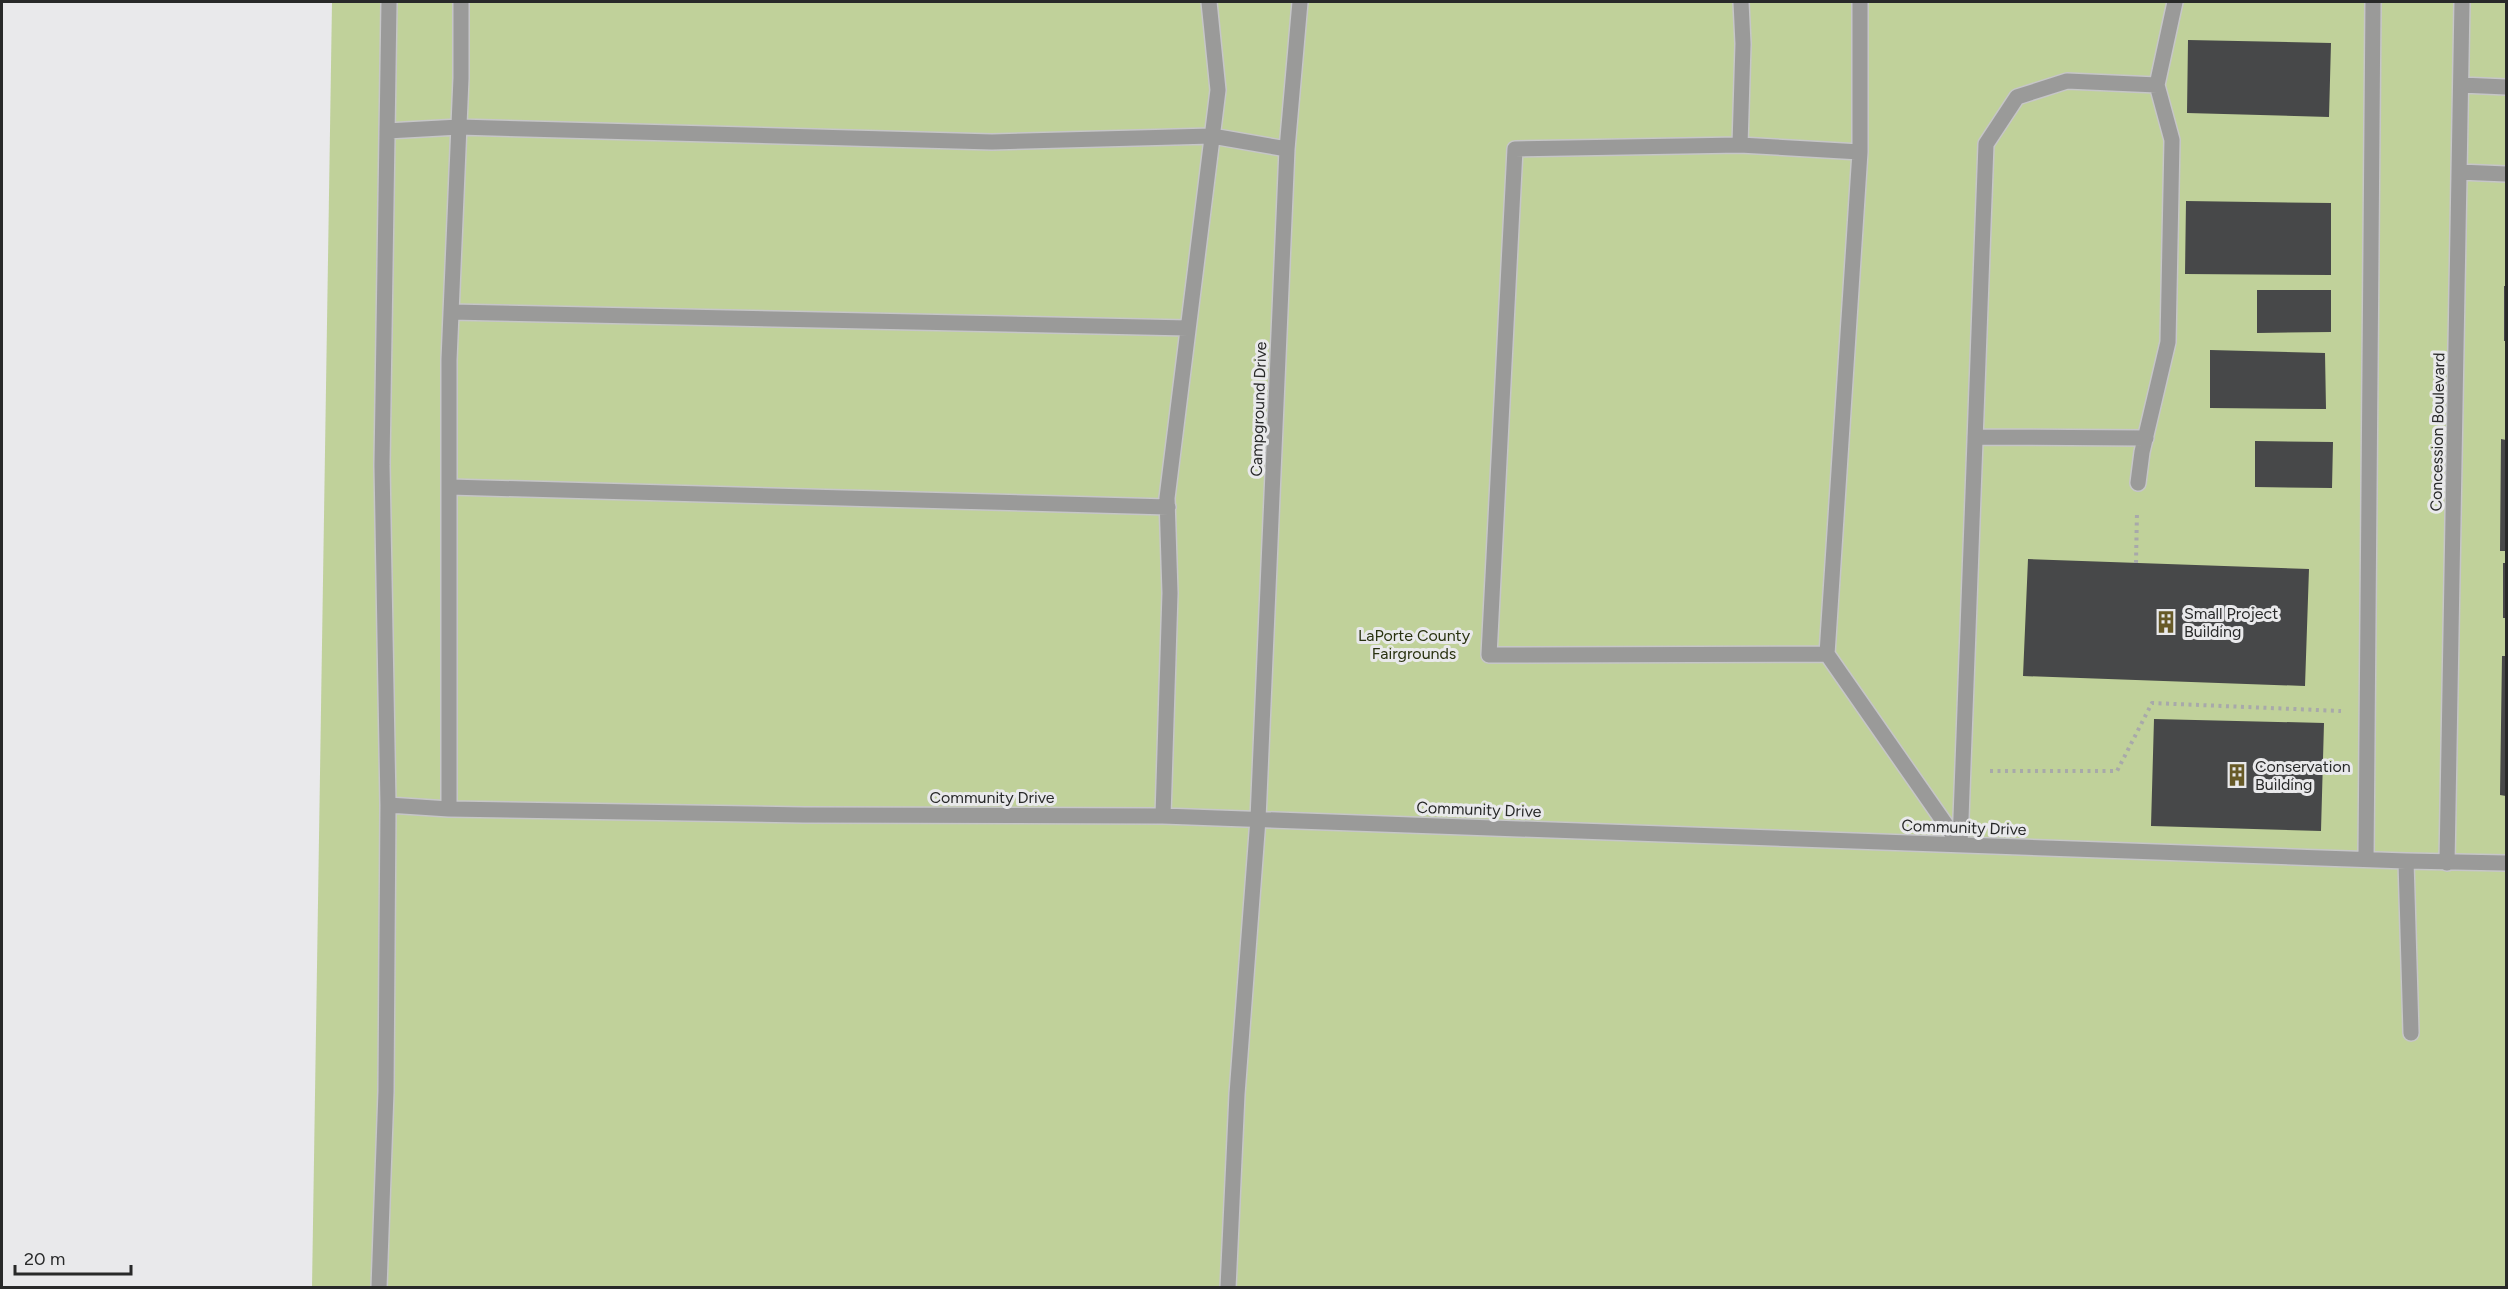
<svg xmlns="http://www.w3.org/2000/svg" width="2508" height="1289" font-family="Figtree,sans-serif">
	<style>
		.green { fill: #c0d19a }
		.building { fill: #474849 }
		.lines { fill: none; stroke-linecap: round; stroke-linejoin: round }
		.minor-casing { stroke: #c6c6c8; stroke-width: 18 }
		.path { stroke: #a8a9aa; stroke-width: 4; stroke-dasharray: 3 4.5; stroke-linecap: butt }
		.minor { stroke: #9a9a99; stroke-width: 15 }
		.labels { text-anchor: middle; stroke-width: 6; stroke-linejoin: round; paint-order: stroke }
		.street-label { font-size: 16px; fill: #282929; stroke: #e9e9eb }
		.poi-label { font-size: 16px; fill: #282929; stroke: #e9e9eb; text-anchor: start }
		.park-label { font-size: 16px; fill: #28310e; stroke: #e9e9eb }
	</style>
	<rect width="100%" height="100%" fill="#e9e9eb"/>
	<!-- green -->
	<path class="green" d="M332,2H2506V1287L312,1288Z"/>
	<!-- building -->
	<path class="building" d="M2188,40L2331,43L2329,117L2187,113Z
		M2186,201L2331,203V275L2185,274Z
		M2504,286H2506V341H2504Z
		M2257,290H2331V332L2257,333Z
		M2210,350L2325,353L2326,409L2210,408Z
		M2501,439L2506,440V551H2500Z
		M2255,441L2333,442L2332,488L2255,487Z
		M2028,559L2309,569L2305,686L2023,676Z
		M2503,563H2506V618H2503Z
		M2502,656H2506V796L2500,795Z
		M2154,719L2324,723L2321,831L2151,826Z"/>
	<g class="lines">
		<!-- minor casing -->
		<g class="minor-casing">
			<path id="minor" d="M1741,2L1743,44L1740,145L1860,152V2
				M2461,85L2506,87
				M387,131L459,127L992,142L1212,136L1287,149
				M1740,145L1515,149L1489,655L1827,654L1860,152
				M2459,172L2506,174
				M451,312L1188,328
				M1975,437L2146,438
				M2138,483L2142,452L2168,342L2172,140L2157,85
				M450,487L1168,507
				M1827,654L1960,845L1986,144L2017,97L2067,81L2157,85L2175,2
				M388,805L449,809L804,815L1163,816L2406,861L2506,863
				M449,809V360L461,78V2
				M1163,816L1170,593L1167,498L1218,90L1209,2
				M2366,859L2373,2
				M2406,861L2411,1033
				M2447,863L2462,2
				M379,1288L386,1091L388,805L382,465L389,2
				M1228,1288L1237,1094L1258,819L1287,149L1300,2"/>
		</g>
		<!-- path -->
		<path class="path" d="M2136,563L2137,511
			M1990,771H2117L2152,703L2341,711"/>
		<!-- minor -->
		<use href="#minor" class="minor"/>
	</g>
	<!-- icons -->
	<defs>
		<g id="building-bare" transform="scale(1.8)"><path d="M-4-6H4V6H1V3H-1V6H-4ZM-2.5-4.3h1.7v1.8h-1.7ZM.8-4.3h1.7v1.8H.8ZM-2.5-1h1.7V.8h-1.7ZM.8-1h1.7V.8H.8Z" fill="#675a27" stroke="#e9e9eb" stroke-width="2.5" paint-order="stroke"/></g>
	</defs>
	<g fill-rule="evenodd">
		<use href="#building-bare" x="2166" y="622"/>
		<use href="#building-bare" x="2237" y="775"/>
	</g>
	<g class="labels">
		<!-- street labels -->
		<g class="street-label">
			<text transform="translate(1258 409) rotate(-88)" y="6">Campground Drive</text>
			<text transform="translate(2437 432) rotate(-89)" y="6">Concession Boulevard</text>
			<text x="992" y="803">Community Drive</text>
			<text transform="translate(1479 809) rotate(2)" y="6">Community Drive</text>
			<text transform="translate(1964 827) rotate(2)" y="6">Community Drive</text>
		</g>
		<!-- poi labels -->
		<g class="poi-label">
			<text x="2184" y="619">Small Project<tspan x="2184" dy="18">Building</tspan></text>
			<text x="2255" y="772">Conservation<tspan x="2255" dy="18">Building</tspan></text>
		</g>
		<!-- park labels -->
		<g class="park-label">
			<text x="1414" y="641">LaPorte County<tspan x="1414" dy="18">Fairgrounds</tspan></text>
		</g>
	</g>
	<!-- border -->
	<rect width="2508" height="1289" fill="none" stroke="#282929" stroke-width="6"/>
	<!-- scale -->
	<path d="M15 1265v9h116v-9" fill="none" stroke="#282929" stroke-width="3"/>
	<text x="24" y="1265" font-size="18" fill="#282929" stroke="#e9e9eb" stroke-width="4.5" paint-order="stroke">20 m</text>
</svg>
